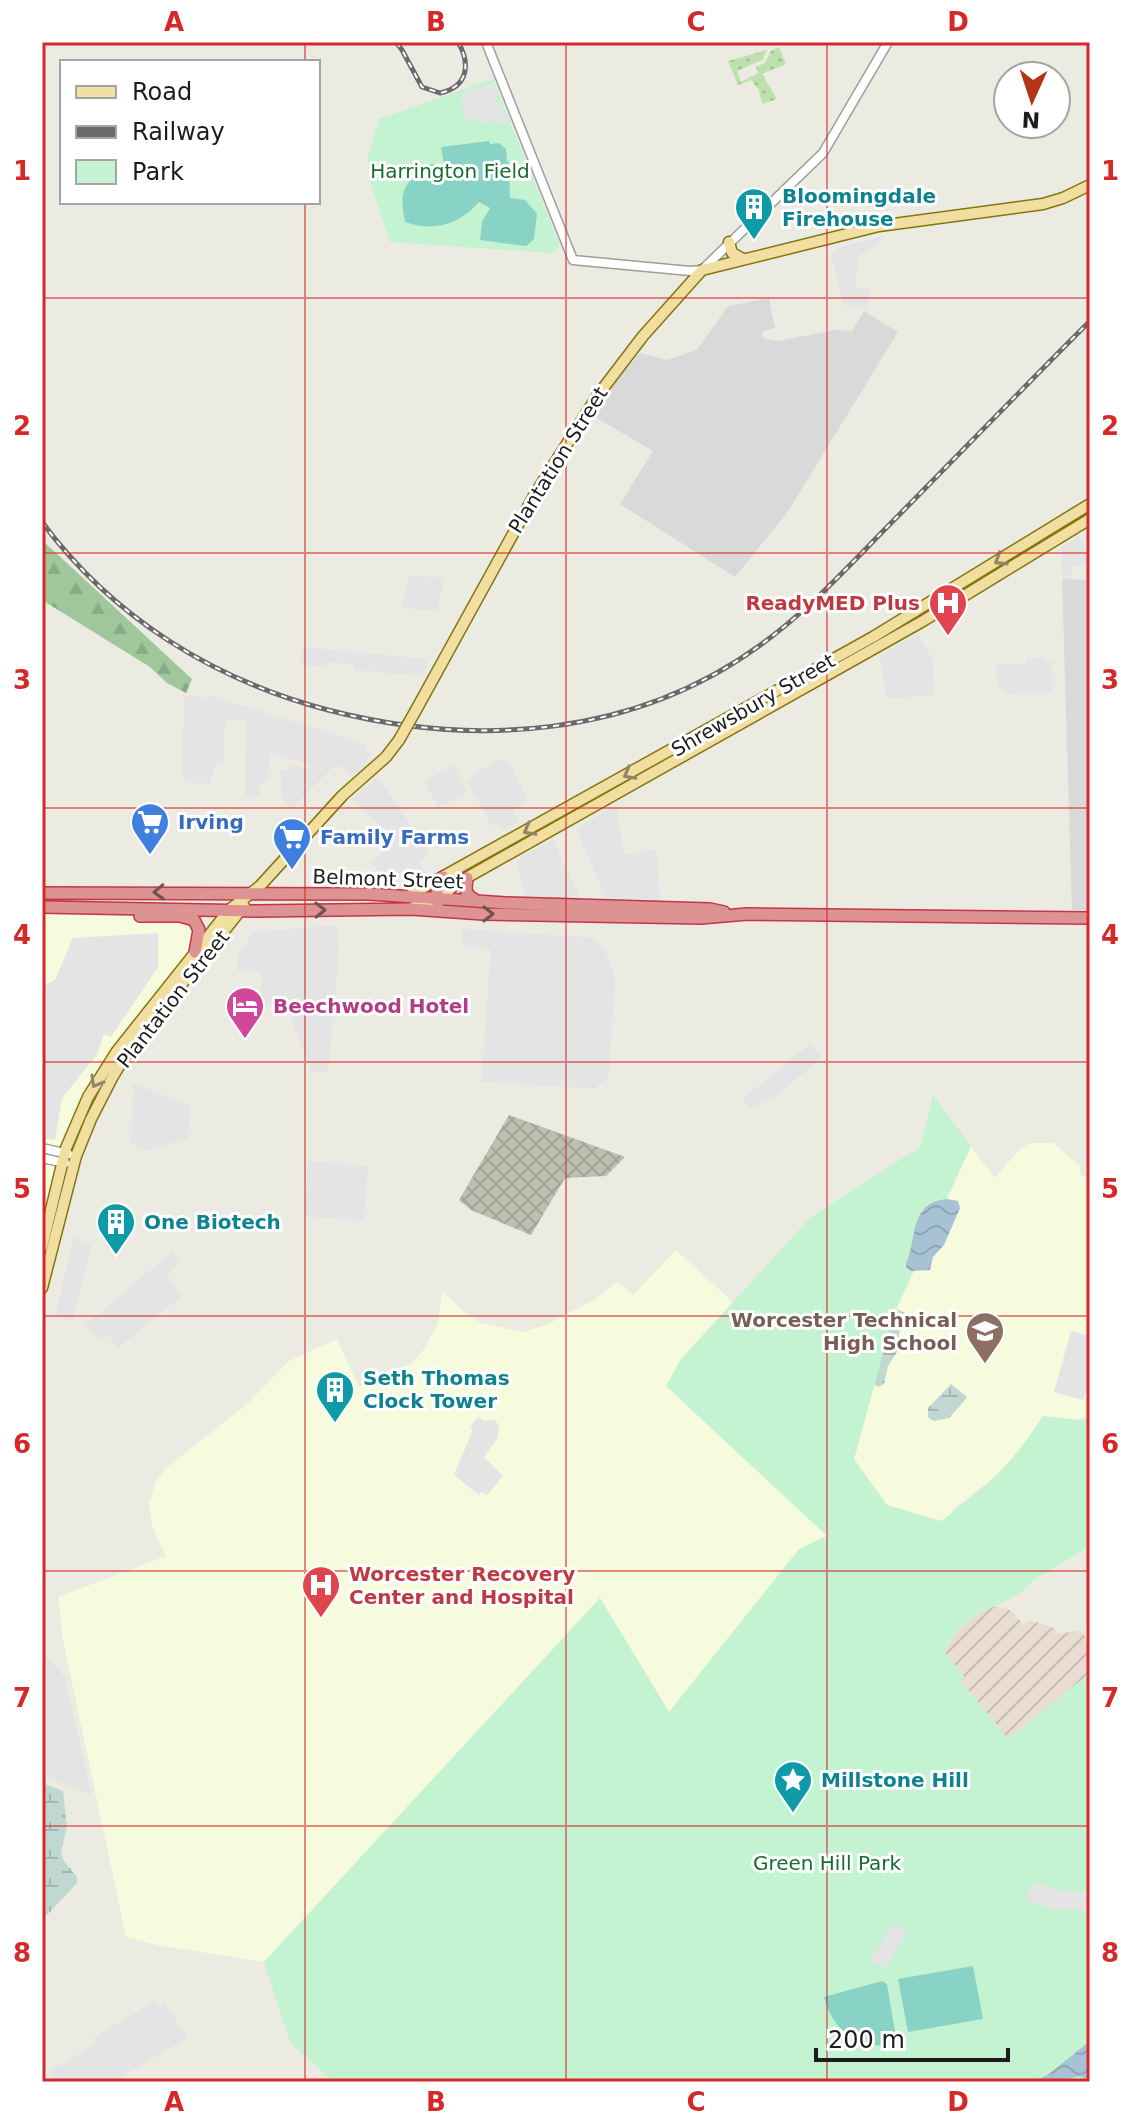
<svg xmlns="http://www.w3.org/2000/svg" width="1132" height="2124" font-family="'DejaVu Sans',sans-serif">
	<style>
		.residential { fill: #dad9d9 }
		.education { fill: #f5fbdc }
		.military { fill: url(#military-furrows) }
		.construction { fill: url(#construction-cross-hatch) }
		.grass { fill: url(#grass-dots) }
		.forest { fill: url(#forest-firs) }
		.wetland { fill: url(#wetland-marsh) }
		.park { fill: #c3f3d0 }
		.pitch { fill: #88d3c5 }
		.parking { fill: #e4e4e4 }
		.water { fill: url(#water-waves) }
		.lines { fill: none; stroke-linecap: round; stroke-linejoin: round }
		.minor-casing { stroke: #9d9d9d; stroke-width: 11 }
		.major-casing { stroke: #847510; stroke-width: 13 }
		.highway-casing { stroke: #c3364a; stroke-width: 14 }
		.minor { stroke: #fff; stroke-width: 8 }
		.major { stroke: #f1dfa2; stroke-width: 10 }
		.highway { stroke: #dc9391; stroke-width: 11 }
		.rail-casing { stroke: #6a6a6a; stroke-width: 5 }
		.rail { stroke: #fff; stroke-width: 2; stroke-dasharray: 6; stroke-linecap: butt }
		.major-bridge-casing { stroke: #847510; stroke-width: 13; stroke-linecap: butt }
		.major-bridge { stroke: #f1dfa2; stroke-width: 10 }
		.oneway { stroke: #918766 }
		.oneway2 { stroke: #725251 }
		.grid { fill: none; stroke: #d62828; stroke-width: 2; stroke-opacity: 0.55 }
		.labels { text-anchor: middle; stroke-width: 6; stroke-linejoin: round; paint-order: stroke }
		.park-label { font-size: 20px; fill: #166d2f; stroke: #fff }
		.culture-label { font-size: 20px; font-weight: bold; fill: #0d838f; stroke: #fff; text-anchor: start }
		.street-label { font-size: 20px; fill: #1c1c1c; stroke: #fff }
		.health-label { font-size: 20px; font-weight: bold; fill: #be3a42; stroke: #fff; text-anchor: end }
		.shop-label { font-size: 20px; font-weight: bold; fill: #366cbe; stroke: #fff; text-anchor: start }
		.hotel-label { font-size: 20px; font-weight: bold; fill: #b23c85; stroke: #fff; text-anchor: start }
		.education-label { font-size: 20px; font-weight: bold; fill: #785e54; stroke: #fff; text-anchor: end }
		.neatline { fill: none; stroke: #d62828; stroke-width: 3 }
		.grid-label { font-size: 26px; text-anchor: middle; font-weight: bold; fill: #d62828 }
	</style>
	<defs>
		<pattern id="military-furrows" width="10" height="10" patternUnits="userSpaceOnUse" patternTransform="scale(2)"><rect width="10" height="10" fill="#e9ddd2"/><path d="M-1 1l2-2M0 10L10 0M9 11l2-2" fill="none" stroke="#c7bdb4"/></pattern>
		<pattern id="construction-cross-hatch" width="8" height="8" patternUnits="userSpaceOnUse" patternTransform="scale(2)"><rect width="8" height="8" fill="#bcbfaf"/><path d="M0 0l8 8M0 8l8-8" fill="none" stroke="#a1a496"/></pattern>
		<pattern id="grass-dots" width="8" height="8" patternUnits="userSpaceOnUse" patternTransform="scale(2)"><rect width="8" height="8" fill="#bce1ad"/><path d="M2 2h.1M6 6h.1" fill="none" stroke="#a1c094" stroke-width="1.8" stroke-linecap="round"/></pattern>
		<pattern id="forest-firs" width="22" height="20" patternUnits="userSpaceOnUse" patternTransform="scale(2)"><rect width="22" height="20" fill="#9fc79b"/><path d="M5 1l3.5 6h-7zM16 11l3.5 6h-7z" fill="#88aa85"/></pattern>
		<pattern id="wetland-marsh" width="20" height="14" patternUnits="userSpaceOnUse" patternTransform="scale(2)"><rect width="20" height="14" fill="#c1d8d2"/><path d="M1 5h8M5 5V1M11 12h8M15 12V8" fill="none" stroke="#a5b9b4"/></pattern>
		<pattern id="water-waves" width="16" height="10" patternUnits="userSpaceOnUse" patternTransform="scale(2)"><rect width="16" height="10" fill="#a7c1d5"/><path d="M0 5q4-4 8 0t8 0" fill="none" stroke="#8fa5b6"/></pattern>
	</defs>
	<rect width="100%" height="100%" fill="#ecebe2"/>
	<!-- residential -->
	<path class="residential" d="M769,298L775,328L764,331L761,336L767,339L778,341L835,330L852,331L864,311L898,332L787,513L735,577L620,504L653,451L595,417L616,381L640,353L667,360L697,350L728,306Z
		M1062,579L1090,580V910H1072Z"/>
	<!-- education -->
	<path class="education" d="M42,914L177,918L186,920L194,927L193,945L113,1050L78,1106L65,1139L42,1226Z
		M1030,1143H1053L1080,1166V1174L1090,1180V1416L1078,1420L1043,1416L1024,1445L1002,1471L955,1508L949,1517L940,1521L887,1505L854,1459L894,1314L971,1146L995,1178L1019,1150Z
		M676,1250L735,1304L666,1386L828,1536L799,1549L669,1712L600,1598L264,1962L157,1945L126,1937L63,1640L58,1597L166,1556L152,1526L149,1504L156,1481L166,1468L246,1405L289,1361L337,1339L359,1387L412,1363L424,1349L438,1323L442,1291L462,1310L481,1323L523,1332L546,1325L592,1301L618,1282L633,1295Z"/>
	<!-- military -->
	<path class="military" d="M996,1606L1012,1611L1023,1624L1030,1620L1054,1628L1060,1634L1081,1630L1090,1644V1673L1008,1739L960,1680L964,1677L944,1652L958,1629L985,1609Z"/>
	<!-- construction -->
	<path class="construction" d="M509,1115L625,1157L606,1176L565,1178L531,1235L471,1210L459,1200Z"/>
	<!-- grass -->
	<path class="grass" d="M779,47L786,64L762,74L777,99L762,104L759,90L751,80L738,85L728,61L767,50L762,60L737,71L741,82L758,73L756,67L765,63L771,51Z"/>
	<!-- forest -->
	<path class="forest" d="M42,540L192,679L186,693L167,683L150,667L42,600Z"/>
	<!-- wetland -->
	<path class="wetland" d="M895,1308L905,1313V1321L899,1333V1349L888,1366L884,1384L878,1387L874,1384Z
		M951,1384L967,1397L966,1399L949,1418L933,1421L928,1417V1408Z
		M42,1783L63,1791L67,1826L61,1852L64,1861L77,1877V1883L50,1912L42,1917Z"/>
	<!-- park -->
	<path class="park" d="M493,79L559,243V248L551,253L390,242L370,182L367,160L379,119Z
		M933,1095L971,1146L894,1314L854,1459L887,1505L940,1521C949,1517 952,1511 960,1506C995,1481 1020,1452 1043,1416L1078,1420L1090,1416V1546L1032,1581L1022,1592L996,1606L985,1609L958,1629L945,1652L964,1677L960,1681L1008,1739L1090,1673V2082H333L290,2042L264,1962L600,1598L669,1712L799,1549L827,1536L666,1386L681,1359L810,1218L920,1147Z"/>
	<!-- pitch -->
	<path class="pitch" d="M489,141L490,144L499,143L506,149L507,162H509L510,198L525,200L537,214L534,239L526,246L480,240L482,222L490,208L479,202C459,225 433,232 405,222C399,190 403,186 426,164H433L445,171L441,147Z
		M973,1966L983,2019L908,2032L898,1979Z
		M882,1981L887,1984L897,2044C862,2051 832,2032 824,1997Z"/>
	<!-- parking -->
	<path class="parking" d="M492,83L497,95L496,102L504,110L509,126L490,119L487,124L477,120L465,121L461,94Z
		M882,236L881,242L858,256L856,287L870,290L867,306L850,309L849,305L844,306L831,253H837L836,248Z
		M1079,536L1088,551V565L1072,566V579H1062L1061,547Z
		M409,575L445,578L437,611L401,608Z
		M917,634L933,659L934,696L886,698L880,655Z
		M301,647L427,659V664L424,676L354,670V665L326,662L325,667L300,665Z
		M1045,657L1046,662H1052L1053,692L1003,694V688H997L996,664H1026L1027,658Z
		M191,695L208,700L210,695L367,745L366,751L370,752L366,765L351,777L342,767L335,765L290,810L281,794V770H288L290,764L307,769L309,765L270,753L268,781L259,784L260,797H245L246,720H225L224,764H215L210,784L187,783L182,776L184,697Z
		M500,759L508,761L528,800L513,809L519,822L501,831L497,824L492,826L467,782L472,779L470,776Z
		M453,765L468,792L438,808L424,781Z
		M378,777L430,854L420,860L406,852L418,860L428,876L420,880L408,867L389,882L370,863L395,840L352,799Z
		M616,806L624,854L656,850L661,902L607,901L576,828Z
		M553,839L581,900L526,899L516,860Z
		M337,925L339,950L328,1072H311L290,1015L276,1006H260L261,972L237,971L238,956L254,932Z
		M463,929L597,938V944L604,948L614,974L615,984L609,1074L605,1082L598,1084L597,1089L481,1082L491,949L462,947Z
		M158,933V967L111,1037L104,1034L97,1055L62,1098L55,1140L42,1138V987L55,980L73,938Z
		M811,1043L822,1057L778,1095L751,1108L742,1099Z
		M133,1083L191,1106L188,1138L150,1150L140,1149L131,1143Z
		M308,1161L368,1166L364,1221L304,1216Z
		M74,1237L91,1245L73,1321L55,1317Z
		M172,1252L180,1262L167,1275L182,1296L118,1348L107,1334L97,1339L85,1325Z
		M1071,1331L1090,1336V1394L1085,1393L1083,1400L1054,1392Z
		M478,1417L484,1421L495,1420L499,1426L497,1439L484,1457L503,1476L487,1495L482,1492L479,1495L454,1475L473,1430L470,1427Z
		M42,1655L56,1665L65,1679L92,1795L42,1776Z
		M1034,1882L1063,1891L1090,1892V1911L1050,1908L1030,1902L1025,1899Z
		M893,1922L908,1931L885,1969L871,1960Z
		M155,2001L159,2006L165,2003L187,2038L113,2082H55L48,2072L96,2044L93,2038Z"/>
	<!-- water -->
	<path class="water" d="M947,1199L958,1201L960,1208L944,1245L933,1257L930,1270L911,1271L906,1267V1264C918,1236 909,1203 947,1199Z
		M1090,2041V2082C1080,2072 1072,2079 1060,2081C1052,2083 1042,2082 1033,2082L1049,2074Z"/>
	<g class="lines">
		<!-- minor casing -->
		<g class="minor-casing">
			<path id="minor" d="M486,42L573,260L690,271L702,270L823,153L888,42
				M42,1148L68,1154
				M42,1158L65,1163"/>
		</g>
		<!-- major casing -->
		<g class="major-casing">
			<path id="major" d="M729,242L732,253L743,259
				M416,710L535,494L598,395L643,336L702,270L879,226L1043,204L1063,198L1090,185
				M410,895L873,637L1090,504
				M412,908L437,899L459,882L923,621L1090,519
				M42,1247L66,1148L88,1097L117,1051L229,910L260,886L343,795L386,757L399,740
				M42,1288L76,1156L91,1119L112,1078L129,1050L244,906"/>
		</g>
		<!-- highway casing -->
		<g class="highway-casing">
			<path id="highway" d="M467,878C466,887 464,895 474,899
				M42,893L369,894L506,903L710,909L724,912
				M438,903L437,890L443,877
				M42,907L259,911L411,909L483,914L701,918L747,914L1090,918
				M140,916H180L194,920L199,930L195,952"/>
		</g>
		<!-- minor -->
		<use href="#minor" class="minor"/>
		<!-- major -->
		<use href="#major" class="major"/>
		<!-- highway -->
		<use href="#highway" class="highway"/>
		<!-- rail casing -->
		<g class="rail-casing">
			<path id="rail" d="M396,42L402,50L422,87L440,93C468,87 471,64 458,42
				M42,522C113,618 214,680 328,710C475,748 633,737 759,646C811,609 854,560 898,516C962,451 1026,385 1090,321"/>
		</g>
		<!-- rail -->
		<use href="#rail" class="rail"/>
		<!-- major-bridge casing -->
		<g class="major-bridge-casing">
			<path id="major-bridge" d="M399,740L416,710"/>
		</g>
		<!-- major-bridge -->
		<use href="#major-bridge" class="major-bridge"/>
	</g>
	<!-- one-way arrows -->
	<defs><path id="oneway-chevron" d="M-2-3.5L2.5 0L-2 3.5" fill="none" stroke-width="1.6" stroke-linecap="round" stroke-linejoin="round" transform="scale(2)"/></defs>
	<g class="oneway">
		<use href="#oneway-chevron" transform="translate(1000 560) rotate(148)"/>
		<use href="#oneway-chevron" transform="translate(629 774) rotate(151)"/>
		<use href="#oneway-chevron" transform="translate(529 830) rotate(151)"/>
		<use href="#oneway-chevron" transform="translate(96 1082) rotate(120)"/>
	</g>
	<g class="oneway2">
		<use href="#oneway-chevron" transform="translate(159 892) rotate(178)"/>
		<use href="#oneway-chevron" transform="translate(320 910) rotate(-1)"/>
		<use href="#oneway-chevron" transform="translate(488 914) rotate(1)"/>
	</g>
	<!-- grid -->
	<path class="grid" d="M305,42V62M566,42V2082M827,42V2082M305,202V2082M42,298H1090M42,553H1090M42,808H1090M42,1062H1090M42,1316H1090M42,1571H1090M42,1826H1090"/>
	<!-- icons -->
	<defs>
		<g id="building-pin" transform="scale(2)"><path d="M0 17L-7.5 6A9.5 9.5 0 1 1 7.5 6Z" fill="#0f9aa8" stroke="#fff"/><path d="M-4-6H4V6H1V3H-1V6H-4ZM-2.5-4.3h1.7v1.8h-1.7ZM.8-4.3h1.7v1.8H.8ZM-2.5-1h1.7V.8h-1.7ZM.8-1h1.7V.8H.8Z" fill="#fff"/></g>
		<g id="hospital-pin" transform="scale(2)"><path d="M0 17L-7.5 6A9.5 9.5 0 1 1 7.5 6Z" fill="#e0444e" stroke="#fff"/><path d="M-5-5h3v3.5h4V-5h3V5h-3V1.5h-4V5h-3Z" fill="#fff"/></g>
		<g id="supermarket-pin" transform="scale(2)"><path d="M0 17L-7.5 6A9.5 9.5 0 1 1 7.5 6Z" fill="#3f7fe0" stroke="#fff"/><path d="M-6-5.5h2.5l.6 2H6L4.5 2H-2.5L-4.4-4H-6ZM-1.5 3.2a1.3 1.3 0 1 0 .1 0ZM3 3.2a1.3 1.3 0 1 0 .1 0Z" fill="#fff"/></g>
		<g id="hotel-pin" transform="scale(2)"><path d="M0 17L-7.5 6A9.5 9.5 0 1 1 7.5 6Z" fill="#d1479c" stroke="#fff"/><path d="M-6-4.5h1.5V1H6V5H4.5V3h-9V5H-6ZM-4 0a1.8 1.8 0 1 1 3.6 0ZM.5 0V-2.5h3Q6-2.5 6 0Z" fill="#fff"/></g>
		<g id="school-pin" transform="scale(2)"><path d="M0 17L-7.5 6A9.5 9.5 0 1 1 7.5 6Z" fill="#8d6e63" stroke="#fff"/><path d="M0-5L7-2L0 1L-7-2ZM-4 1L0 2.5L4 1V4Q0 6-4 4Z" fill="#fff"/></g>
		<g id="sight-pin" transform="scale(2)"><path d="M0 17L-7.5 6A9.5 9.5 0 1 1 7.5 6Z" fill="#0f9aa8" stroke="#fff"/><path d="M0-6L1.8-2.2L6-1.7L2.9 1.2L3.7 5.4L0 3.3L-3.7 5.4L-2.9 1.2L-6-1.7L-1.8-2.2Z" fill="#fff"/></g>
	</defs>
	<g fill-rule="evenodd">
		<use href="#building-pin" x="754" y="207"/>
		<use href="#hospital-pin" x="948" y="603"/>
		<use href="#supermarket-pin" x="150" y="822"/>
		<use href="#supermarket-pin" x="292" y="837"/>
		<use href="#hotel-pin" x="245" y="1006"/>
		<use href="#building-pin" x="116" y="1222"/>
		<use href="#school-pin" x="985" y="1331"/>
		<use href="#building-pin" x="335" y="1390"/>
		<use href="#hospital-pin" x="321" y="1585"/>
		<use href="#sight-pin" x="793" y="1780"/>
	</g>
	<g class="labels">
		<!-- park labels -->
		<g class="park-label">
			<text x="450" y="178">Harrington Field</text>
			<text x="827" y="1870">Green Hill Park</text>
		</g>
		<!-- culture labels -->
		<g class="culture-label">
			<text x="782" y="203">Bloomingdale<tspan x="782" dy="23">Firehouse</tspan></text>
			<text x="144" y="1229">One Biotech</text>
			<text x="363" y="1385">Seth Thomas<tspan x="363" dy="23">Clock Tower</tspan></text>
			<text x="821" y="1787">Millstone Hill</text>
		</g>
		<!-- street labels -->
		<g class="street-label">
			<text transform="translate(558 460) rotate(-58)" y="7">Plantation Street</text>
			<text transform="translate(753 705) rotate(-30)" y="7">Shrewsbury Street</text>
			<text transform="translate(388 879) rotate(2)" y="7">Belmont Street</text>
			<text transform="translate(173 999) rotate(-52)" y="7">Plantation Street</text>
		</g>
		<!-- health labels -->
		<g class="health-label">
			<text x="920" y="610">ReadyMED Plus</text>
			<text x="349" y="1581" text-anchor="start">Worcester Recovery<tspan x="349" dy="23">Center and Hospital</tspan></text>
		</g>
		<!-- shop labels -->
		<g class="shop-label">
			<text x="178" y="829">Irving</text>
			<text x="320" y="844">Family Farms</text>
		</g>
		<!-- hotel labels -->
		<g class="hotel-label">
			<text x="273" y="1013">Beechwood Hotel</text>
		</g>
		<!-- education labels -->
		<g class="education-label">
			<text x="957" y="1327">Worcester Technical<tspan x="957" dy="23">High School</tspan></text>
		</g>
	</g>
	<!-- border -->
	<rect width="1132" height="2124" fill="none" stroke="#ffffff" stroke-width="88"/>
	<!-- legend -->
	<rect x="60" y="60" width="260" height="144" fill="#ffffff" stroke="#a4a4a4" stroke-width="2"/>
	<rect x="76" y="86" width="40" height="12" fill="#f1dfa2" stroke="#a4a4a4" stroke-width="2"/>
	<text x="132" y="100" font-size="24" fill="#1c1c1c">Road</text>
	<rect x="76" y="126" width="40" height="12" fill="#6a6a6a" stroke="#a4a4a4" stroke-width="2"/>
	<text x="132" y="140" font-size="24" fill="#1c1c1c">Railway</text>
	<rect x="76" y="160" width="40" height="24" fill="#c3f3d0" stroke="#a4a4a4" stroke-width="2"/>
	<text x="132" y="180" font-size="24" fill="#1c1c1c">Park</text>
	<!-- north arrow -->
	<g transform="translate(1032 100) rotate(183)"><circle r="38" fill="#ffffff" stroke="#a4a4a4" stroke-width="2"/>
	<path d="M0-6L14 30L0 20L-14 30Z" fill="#b23515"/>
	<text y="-12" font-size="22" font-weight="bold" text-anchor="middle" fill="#1c1c1c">N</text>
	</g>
	<!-- scale -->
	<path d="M816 2048v12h192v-12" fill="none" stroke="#1c1c1c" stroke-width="4"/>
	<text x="828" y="2048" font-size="24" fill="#1c1c1c" stroke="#ffffff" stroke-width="6" paint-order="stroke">200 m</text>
	<rect x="44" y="44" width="1044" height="2036" class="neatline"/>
	<g class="grid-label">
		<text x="174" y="31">A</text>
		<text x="436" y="31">B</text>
		<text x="696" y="31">C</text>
		<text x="958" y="31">D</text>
		<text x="22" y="180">1</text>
		<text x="1110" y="180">1</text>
		<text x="22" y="435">2</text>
		<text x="1110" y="435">2</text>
		<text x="22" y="689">3</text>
		<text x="1110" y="689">3</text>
		<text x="22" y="944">4</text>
		<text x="1110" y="944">4</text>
		<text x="22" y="1198">5</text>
		<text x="1110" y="1198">5</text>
		<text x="22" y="1453">6</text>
		<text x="1110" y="1453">6</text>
		<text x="22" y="1707">7</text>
		<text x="1110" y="1707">7</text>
		<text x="22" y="1962">8</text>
		<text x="1110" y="1962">8</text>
		<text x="174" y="2111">A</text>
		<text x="436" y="2111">B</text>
		<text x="696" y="2111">C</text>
		<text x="958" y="2111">D</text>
	</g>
</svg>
